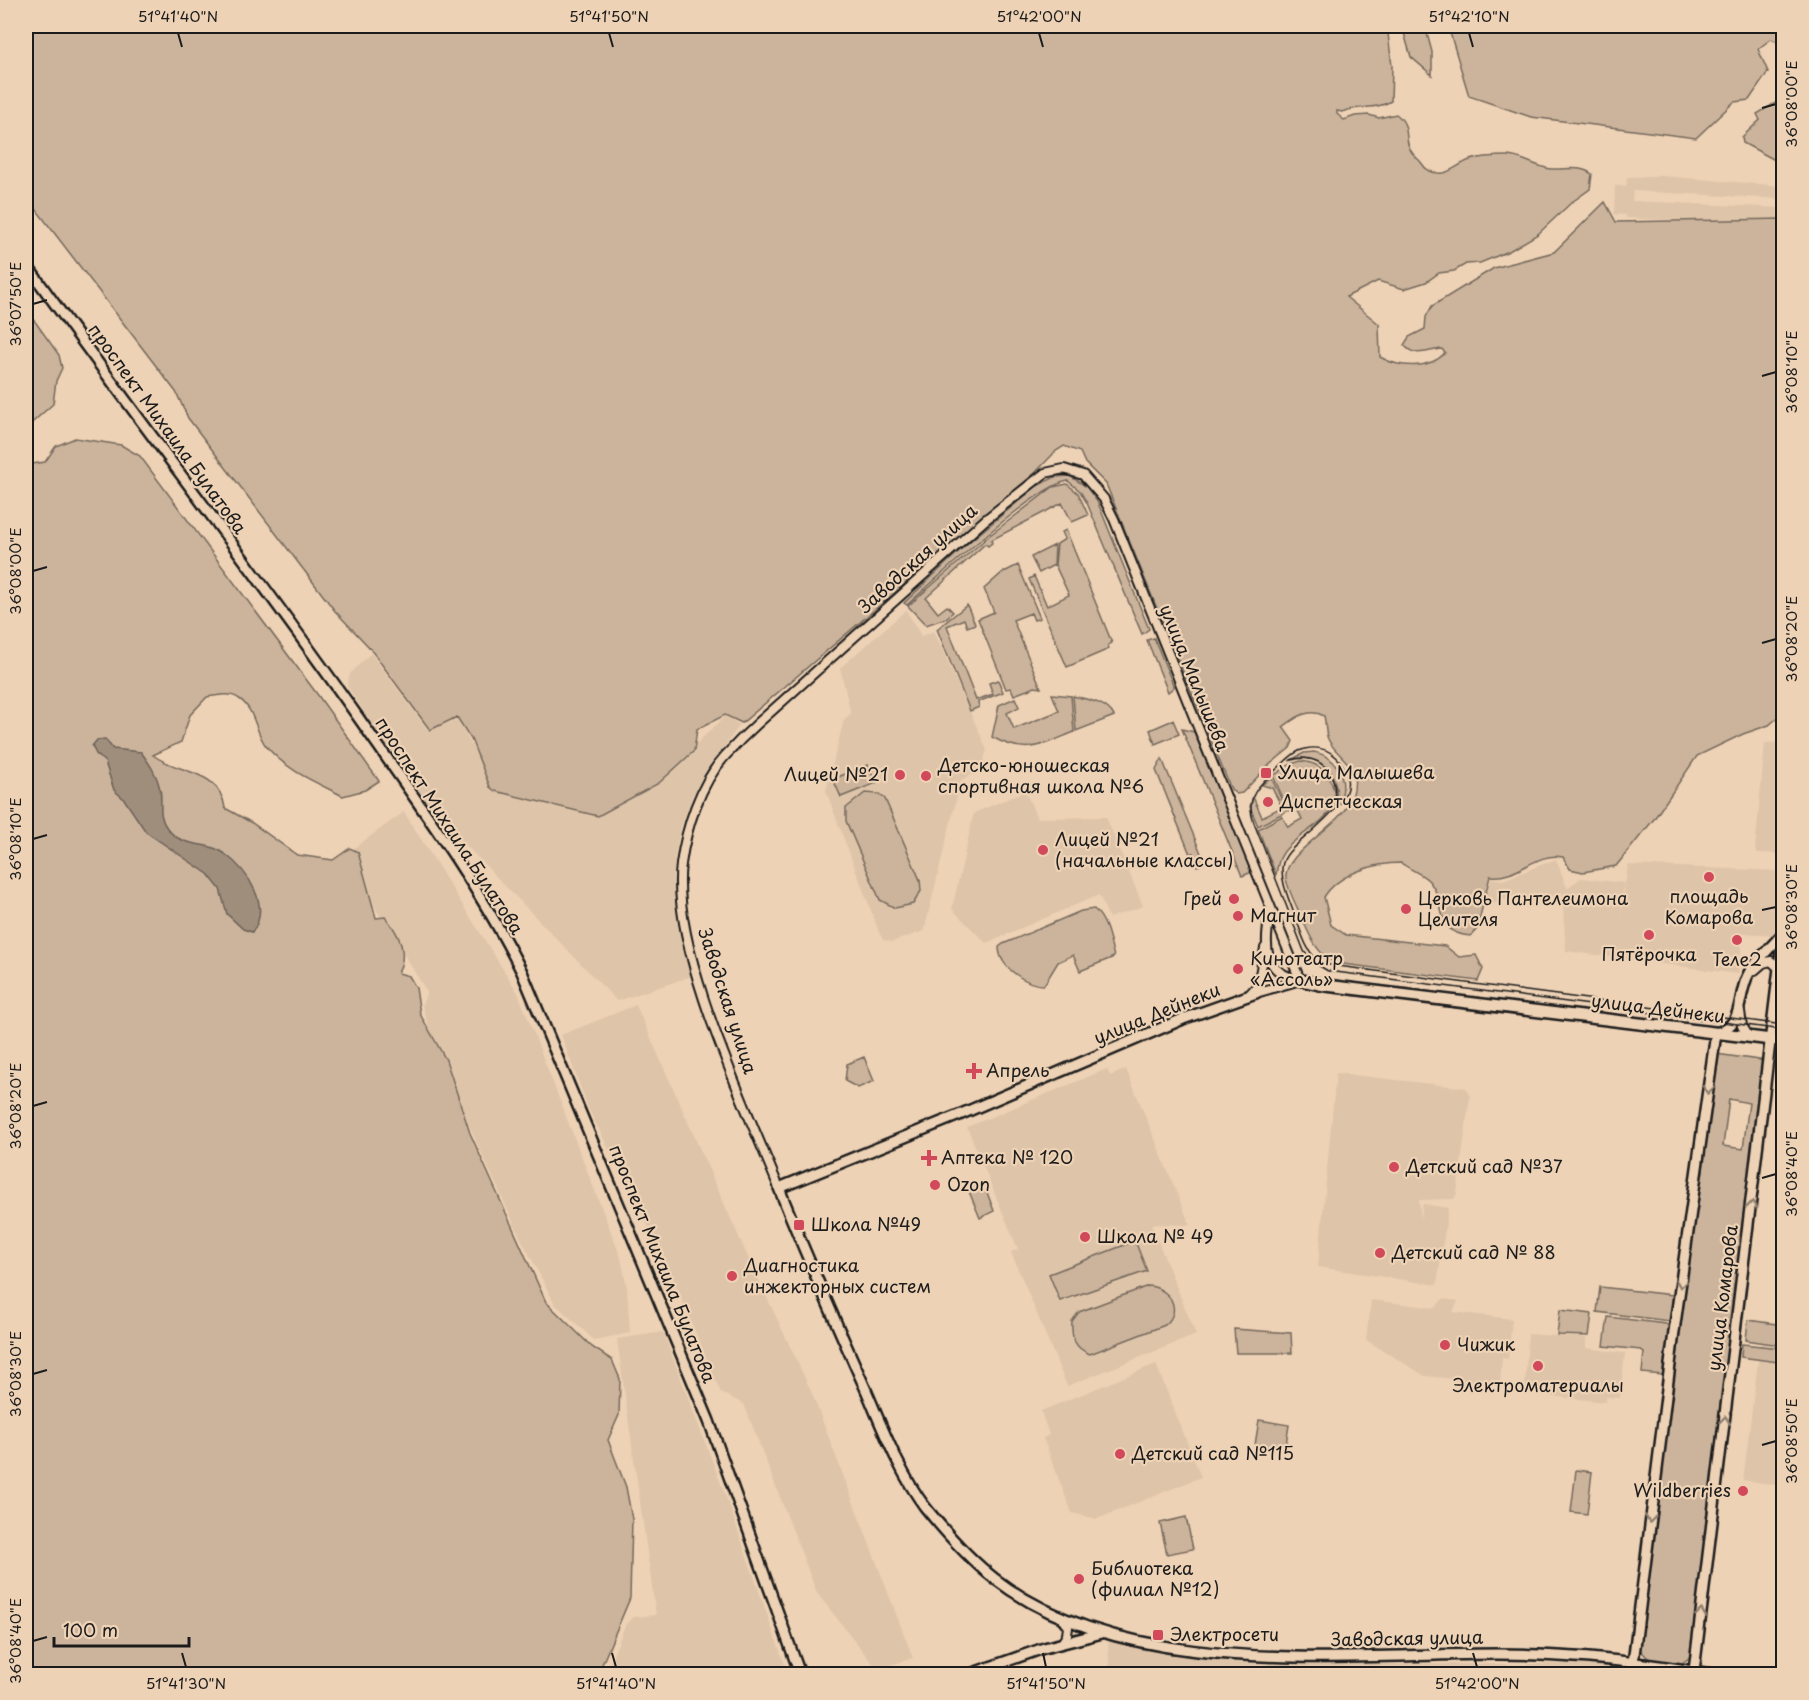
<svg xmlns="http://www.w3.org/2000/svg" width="1809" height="1700" font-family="'Playpen Sans',sans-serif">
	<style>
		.built { fill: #dec4a9 }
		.green { fill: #ccb49c; stroke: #74685c; stroke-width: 1.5; fill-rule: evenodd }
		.water { fill: #a08e7d; stroke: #6b6056; stroke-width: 1.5 }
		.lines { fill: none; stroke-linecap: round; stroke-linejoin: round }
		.minor-casing { stroke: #1c1c1c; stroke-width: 12 }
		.tertiary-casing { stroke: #1c1c1c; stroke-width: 14 }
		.secondary-casing { stroke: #1c1c1c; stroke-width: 15 }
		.minor { stroke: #eed2b5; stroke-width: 8 }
		.tertiary { stroke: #eed2b5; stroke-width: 9 }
		.secondary { stroke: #eed2b5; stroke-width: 10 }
		.tram { stroke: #1c1c1c; stroke-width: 1.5 }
		.oneway { stroke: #908070 }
		.ticks { fill: none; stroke: #1c1c1c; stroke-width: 2 }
		.poi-dot { fill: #d1495b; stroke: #eed2b5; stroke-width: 2 }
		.labels { text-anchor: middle; stroke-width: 4.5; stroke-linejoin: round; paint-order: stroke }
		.street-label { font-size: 18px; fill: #1c1c1c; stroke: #eed2b5 }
		.poi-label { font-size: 18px; fill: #1c1c1c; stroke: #eed2b5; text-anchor: start }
		.neatline { fill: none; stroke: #1c1c1c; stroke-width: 2 }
		.ticks-label { font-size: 15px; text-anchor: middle; fill: #1c1c1c }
	</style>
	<rect width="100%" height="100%" fill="#eed2b5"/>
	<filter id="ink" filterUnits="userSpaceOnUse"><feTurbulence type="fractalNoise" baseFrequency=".0167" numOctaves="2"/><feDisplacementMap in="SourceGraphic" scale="12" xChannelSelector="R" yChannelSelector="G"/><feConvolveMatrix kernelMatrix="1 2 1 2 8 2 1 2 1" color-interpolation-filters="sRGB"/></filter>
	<g filter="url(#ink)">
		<!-- built -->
		<path class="built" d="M1661,176L1783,186V199L1633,191L1632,201L1783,208V224L1626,218V215L1614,214L1615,186H1626L1627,177Z
			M906,610L921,636L934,631L987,750L980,771L961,780L924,931L892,942L883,940L879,932L826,791L844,719L851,714L840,668Z
			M371,653L428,730L458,719L494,788L665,774L725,716L740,725L709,767L692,797L680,830L675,856L673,876L679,922L692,976L617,1001L421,799L347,686L350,674Z
			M1783,742V854L1758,853L1755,850L1765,743Z
			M1021,793H1026L1037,818L1106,817L1143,906L1109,918L1099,895L986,943L952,909L974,813Z
			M404,812L518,993L621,1258L627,1288L630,1333L594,1340L555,1304L521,1239L475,1139L432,1038L422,1005L427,992L343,856Z
			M1556,859L1567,888L1581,878L1624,883L1620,917L1628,865L1782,871L1774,935L1743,933L1738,974L1566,951L1562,892L1524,907L1518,895L1484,907L1491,878L1503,880Z
			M636,1005L746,1253L811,1391L913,1658L877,1669L817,1593L744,1404L721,1393L663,1255L589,1110L561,1035Z
			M1107,1069L1110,1076L1126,1069L1190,1225L1151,1224L1196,1335L1067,1386L1011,1252L1018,1249L967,1127Z
			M1336,1073L1466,1088L1470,1096L1457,1193L1454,1199L1419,1200L1421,1218L1423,1204L1448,1208L1437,1285L1318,1267Z
			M1443,1299L1458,1301L1453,1312L1512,1319L1508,1359L1502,1358L1500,1384L1425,1376L1366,1340L1371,1300L1435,1308Z
			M1763,1322L1783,1324V1486L1743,1480Z
			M663,1332L729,1505L788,1674H605L626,1624L633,1617L656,1615L617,1339Z
			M1528,1334L1586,1338V1348L1625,1353L1620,1398L1606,1397V1402L1550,1396L1548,1392L1525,1389Z
			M1156,1364L1201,1477L1097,1519L1072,1513L1043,1438L1049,1435L1041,1411Z
			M1108,1640L1252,1664H1598L1674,1674H1110Z"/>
		<!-- green -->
		<path class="green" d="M26,26H1387L1392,66L1391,101C1377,110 1358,105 1342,112L1337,111V114L1344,120L1355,116L1369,115L1379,118L1396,114C1415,128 1398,143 1419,160C1423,164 1424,168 1428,170C1446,180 1455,165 1470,160C1480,157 1497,156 1507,156C1521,156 1536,167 1551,169C1566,170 1579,165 1592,174L1590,189L1572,202L1538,234L1509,251L1480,263L1466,264L1454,271L1439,273L1426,282L1404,289L1378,281L1346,297L1379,324L1380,357C1399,368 1429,370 1445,353L1442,349C1427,350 1416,359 1404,345L1409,337L1425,329L1426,317L1432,306L1494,268L1554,252L1605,202L1616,222L1783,219V713L1769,725L1743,734L1697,756L1654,819L1616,866L1583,872L1570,869L1563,857C1536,851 1517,880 1490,876L1477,929L1471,936C1431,933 1449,904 1429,881C1424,875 1409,869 1401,863C1375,863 1339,873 1324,897L1331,925L1346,935L1445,946L1459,957L1476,955L1483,969L1478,981L1335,963C1315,952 1310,936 1301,916C1296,905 1288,890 1286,878C1283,852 1346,824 1353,794C1361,762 1337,759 1328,739C1325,733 1326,723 1324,716C1309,707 1295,718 1283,727L1293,741L1290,748L1268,766L1242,793L1236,794L1231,789L1106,484L1085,463L1080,452L1064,446L1056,451L1036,472L742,723L725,715L697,729L694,751L659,783L598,816L495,791L490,787L471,739L457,717L430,730L369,647L335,611L188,418L176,392L26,196Z
			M1402,26H1425L1432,52V75L1411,57Z
			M1448,26H1783V44L1771,39L1758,49L1768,72L1749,100L1734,102L1696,138L1531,117L1469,96Z
			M1780,100L1783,101V153L1775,160L1743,143L1742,137L1760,120L1757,114Z
			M26,309L59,355L62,368L56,381L53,404L26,428Z
			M75,438L121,445L140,456L317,694L379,781L365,790L343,796C315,782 287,771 266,746C255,732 255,708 238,698C229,692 217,696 207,697L190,715L181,742L153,755C179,775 219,768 225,808L252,823L297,855L333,860L350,848L358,852L376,918L385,917C399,933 408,953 398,973L409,976L416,988L420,1014L446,1060L470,1133L546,1302L592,1347L612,1360L620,1379L619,1415L608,1440L626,1487L632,1519L630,1598L598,1674H26V552L30,540L26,528V465L45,462L56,446Z
			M1070,476L1087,487L1098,503L1149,629L1142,634L1087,503L1080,491L1068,481C1038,484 935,580 907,605L904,603L968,543L1037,486L1055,477Z
			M1067,484L1078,493L1088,515L1072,522L1062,503L991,540L992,543L988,546L985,544L926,598L938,613L947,606L953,612L946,618L926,625L908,606L990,535L1053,487Z
			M1066,530L1112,643L1108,645L1109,649L1067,667L1029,579L1034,576L1047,606L1069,595L1055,565L1057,544L1065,539L1062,532Z
			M1055,545L1054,565L1039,573L1031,557Z
			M1018,565L1040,618L1034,620L1031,613L1013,620L1041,688L1035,687L1014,695L1011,688L1006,689L978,619L994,612L984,589L1002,573Z
			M967,605L975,624L967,627L964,619L947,626L976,700L993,694L989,683L998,680L1003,692L978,702L979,707L970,711L937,629Z
			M1154,638L1174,687L1168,692L1147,640Z
			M1052,694L1071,696L1074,732C1040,746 1027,756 992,737L999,705L1015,698L1019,707L1007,713L1014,729L1059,711Z
			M1073,696C1086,699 1107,702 1114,716L1076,731Z
			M1173,720L1179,734L1155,744L1150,730Z
			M1182,729L1194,732L1252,872L1242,876Z
			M1314,752C1343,758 1351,789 1334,811C1344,779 1324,750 1289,761L1304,753Z
			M1162,759L1205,863L1197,866L1194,853L1190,854L1156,770Z
			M1301,761C1313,762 1322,766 1328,777C1354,817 1299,828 1283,853C1278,860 1277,867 1276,875L1258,829L1282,816L1288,827L1302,819L1296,807L1289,811L1273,776L1291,764Z
			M868,765L876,783L841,797L833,779Z
			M1271,777L1287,811L1258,826L1250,807L1253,797L1262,817L1282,807L1272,788L1262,785Z
			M865,793L879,794L885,799L920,880L921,891L913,904L895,908L880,900L846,821V808Z
			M1094,909C1107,920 1110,941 1114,957L1080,971L1073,955L1058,962L1044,985C1026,985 999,967 999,947L1003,944L1081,911Z
			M1716,1054L1766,1061L1696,1644L1690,1657L1681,1664L1651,1661L1639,1649ZM1729,1099L1749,1103L1743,1149L1723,1146Z
			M864,1057L874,1081L858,1088L845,1081L847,1064Z
			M983,1182L994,1211L980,1218L968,1189Z
			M1135,1241L1147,1271L1060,1301L1049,1274Z
			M1148,1286C1170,1288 1183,1310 1165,1325L1090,1354C1074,1348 1071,1337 1072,1321L1079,1312Z
			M1600,1287L1673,1295L1670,1321L1597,1312Z
			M1560,1310L1592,1314L1589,1336L1557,1335Z
			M1608,1317L1666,1324L1670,1327L1663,1375L1642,1373L1644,1352L1641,1350L1604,1346Z
			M1748,1320L1783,1325L1780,1345L1746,1340Z
			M1234,1329L1291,1333L1292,1353H1236Z
			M1742,1344L1780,1348L1778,1362L1741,1357Z
			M1259,1420L1289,1425L1285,1450L1255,1445Z
			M1576,1470L1592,1472L1587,1514L1571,1512Z
			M1186,1517L1193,1549L1167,1554L1160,1523Z"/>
		<!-- water -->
		<path class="water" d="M105,739L113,749L141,752C149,763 157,774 160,789C163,803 157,815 167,828C183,850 208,840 225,854C248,871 272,907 252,932L243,929L227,914L220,889L208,874L146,832L124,799L114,790L105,762L96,754L92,746L97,740Z"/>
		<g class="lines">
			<!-- minor casing -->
			<g class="minor-casing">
				<path id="minor" d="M1270,910C1266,942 1259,972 1300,980
					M1755,970L1763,963L1771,961L1780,969
					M1256,993L1297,981
					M1249,995L1258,985L1265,948
					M1740,1011L1742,1026L1749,1037
					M779,1188C746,1107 670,948 681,864C686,828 700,784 725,756C735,745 746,734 757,724L985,520L1045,473L1064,469L1083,475L1104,499L1114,519L1300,980
					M1060,1616L1068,1627L1067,1635L1062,1643"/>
			</g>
			<!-- tertiary casing -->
			<g class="tertiary-casing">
				<path id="tertiary" d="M26,264C135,416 250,564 358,717C416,800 477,882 522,972L709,1421L800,1674
					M1256,993L1183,1019L959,1115L779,1188C806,1256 836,1323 866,1390C883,1429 899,1472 925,1507C946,1533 969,1559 995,1579C1128,1681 1342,1654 1498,1654C1569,1654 1642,1662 1711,1674
					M1633,1663L1675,1324L1716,1033C1746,1024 1736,996 1749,973C1757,959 1773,946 1783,933
					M1694,1671L1783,935
					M970,1674L1044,1648L1102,1633"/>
			</g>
			<!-- secondary casing -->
			<g class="secondary-casing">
				<path id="secondary" d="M1300,980L1322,985L1784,1041"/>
			</g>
			<!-- minor -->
			<use href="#minor" class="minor"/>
			<!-- tertiary -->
			<use href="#tertiary" class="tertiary"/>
			<!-- secondary -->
			<use href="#secondary" class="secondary"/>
			<!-- tram -->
			<path class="tram" d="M1291,760C1323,750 1345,782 1330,810
				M1784,1025L1323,964C1307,955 1302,935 1296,918C1267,848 1285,861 1330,814C1338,807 1345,799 1347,788C1351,764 1329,743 1305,749C1294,751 1287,760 1279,767C1260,784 1244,796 1254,823L1304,951L1311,961L1328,971L1784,1030"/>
		</g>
		<!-- one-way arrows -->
		<defs><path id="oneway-chevron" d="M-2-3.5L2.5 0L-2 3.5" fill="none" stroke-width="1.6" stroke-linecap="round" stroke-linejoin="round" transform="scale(1.5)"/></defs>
		<g class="oneway">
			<use href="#oneway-chevron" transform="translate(1708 1090) rotate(98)"/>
			<use href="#oneway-chevron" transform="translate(1752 1205) rotate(-83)"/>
			<use href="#oneway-chevron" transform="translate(1681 1284) rotate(98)"/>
			<use href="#oneway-chevron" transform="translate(1725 1420) rotate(-83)"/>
			<use href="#oneway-chevron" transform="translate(1650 1519) rotate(97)"/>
			<use href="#oneway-chevron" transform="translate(1701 1613) rotate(-83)"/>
		</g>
	</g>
	<!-- ticks -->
	<path class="ticks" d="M178,33L182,47M609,33L613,47M1039,33L1043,47M1469,33L1473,47M1762,108L1776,104M33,304L47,300M1762,376L1776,372M33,571L47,567M1762,643L1776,639M33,839L47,835M1762,910L1776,907M33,1106L47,1102M1762,1178L1776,1174M33,1374L47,1370M1762,1445L1776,1441M33,1641L47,1637M182,1653L186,1667M612,1653L616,1667M1043,1653L1046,1667M1473,1653L1477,1667"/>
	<!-- markers -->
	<g class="poi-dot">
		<rect x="1260" y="767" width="12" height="12" rx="3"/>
		<circle cx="900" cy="775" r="6"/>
		<circle cx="926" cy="776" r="6"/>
		<circle cx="1268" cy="802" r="6"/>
		<circle cx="1043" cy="850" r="6"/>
		<circle cx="1709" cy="877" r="6"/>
		<circle cx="1234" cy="899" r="6"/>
		<circle cx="1406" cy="909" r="6"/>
		<circle cx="1238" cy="916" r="6"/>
		<circle cx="1649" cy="935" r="6"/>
		<circle cx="1737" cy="940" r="6"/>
		<circle cx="1238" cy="969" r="6"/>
		<path d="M971 1062h6v6h6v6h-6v6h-6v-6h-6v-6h6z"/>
		<path d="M926 1149h6v6h6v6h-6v6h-6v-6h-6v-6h6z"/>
		<circle cx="1394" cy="1167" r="6"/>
		<circle cx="935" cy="1185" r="6"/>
		<rect x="793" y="1219" width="12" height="12" rx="3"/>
		<circle cx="1085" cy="1237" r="6"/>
		<circle cx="1380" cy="1253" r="6"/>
		<circle cx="732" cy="1276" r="6"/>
		<circle cx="1445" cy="1345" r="6"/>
		<circle cx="1538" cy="1366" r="6"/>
		<circle cx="1120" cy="1454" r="6"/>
		<circle cx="1743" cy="1491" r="6"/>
		<circle cx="1079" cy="1579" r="6"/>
		<rect x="1152" y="1629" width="12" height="12" rx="3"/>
	</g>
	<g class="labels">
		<!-- street labels -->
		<g class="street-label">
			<text transform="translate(167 429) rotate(54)" y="6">проспект Михаила Булатова</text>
			<text transform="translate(918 559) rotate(-42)" y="6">Заводская улица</text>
			<text transform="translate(1194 678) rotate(68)" y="6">улица Малышева</text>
			<text transform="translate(449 826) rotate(57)" y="6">проспект Михаила Булатова</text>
			<text transform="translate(727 1001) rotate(72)" y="6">Заводская улица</text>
			<text transform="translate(1658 1009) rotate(7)" y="6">улица Дейнеки</text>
			<text transform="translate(1157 1014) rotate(-22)" y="6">улица Дейнеки</text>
			<text transform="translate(662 1264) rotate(68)" y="6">проспект Михаила Булатова</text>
			<text transform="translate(1723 1298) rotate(-83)" y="6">улица Комарова</text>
			<text transform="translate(1407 1639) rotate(-1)" y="6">Заводская улица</text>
		</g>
		<!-- poi labels -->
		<g class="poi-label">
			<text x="938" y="772">Детско-юношеская<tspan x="938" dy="21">спортивная школа №6</tspan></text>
			<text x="1278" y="779">Улица Малышева</text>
			<text x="888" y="781" text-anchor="end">Лицей №21</text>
			<text x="1280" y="808">Диспетческая</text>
			<text x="1055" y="846">Лицей №21<tspan x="1055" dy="21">(начальные классы)</tspan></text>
			<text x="1709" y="903" text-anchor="middle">площадь<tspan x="1709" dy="21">Комарова</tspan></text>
			<text x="1222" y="905" text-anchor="end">Грей</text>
			<text x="1418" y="905">Церковь Пантелеимона<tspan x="1418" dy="21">Целителя</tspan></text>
			<text x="1250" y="922">Магнит</text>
			<text x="1649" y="961" text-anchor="middle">Пятёрочка</text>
			<text x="1250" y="965">Кинотеатр<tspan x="1250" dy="21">«Ассоль»</tspan></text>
			<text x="1737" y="966" text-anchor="middle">Теле2</text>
			<text x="986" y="1077">Апрель</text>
			<text x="941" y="1164">Аптека № 120</text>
			<text x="1406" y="1173">Детский сад №37</text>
			<text x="947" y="1191">Ozon</text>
			<text x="811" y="1231">Школа №49</text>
			<text x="1097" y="1243">Школа № 49</text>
			<text x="1392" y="1259">Детский сад № 88</text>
			<text x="744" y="1272">Диагностика<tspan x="744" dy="21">инжекторных систем</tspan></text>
			<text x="1457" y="1351">Чижик</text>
			<text x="1538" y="1392" text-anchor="middle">Электроматериалы</text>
			<text x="1132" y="1460">Детский сад №115</text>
			<text x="1731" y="1497" text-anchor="end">Wildberries</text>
			<text x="1091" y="1575">Библиотека<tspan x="1091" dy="21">(филиал №12)</tspan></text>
			<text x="1170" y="1641">Электросети</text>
		</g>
	</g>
	<!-- margin -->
	<rect width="1809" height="1700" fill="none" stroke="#eed2b5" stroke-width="66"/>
	<!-- scale -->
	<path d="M54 1637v9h135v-9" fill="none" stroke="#1c1c1c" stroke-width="3"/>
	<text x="63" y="1637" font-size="18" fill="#1c1c1c" stroke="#eed2b5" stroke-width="4.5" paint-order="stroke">100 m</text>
	<rect x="33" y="33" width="1743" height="1634" class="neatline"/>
	<g class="ticks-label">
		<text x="178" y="22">51°41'40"N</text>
		<text x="609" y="22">51°41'50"N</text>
		<text x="1039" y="22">51°42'00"N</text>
		<text x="1469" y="22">51°42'10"N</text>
		<text transform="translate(1792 104) rotate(-90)" y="5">36°08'00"E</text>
		<text transform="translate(16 304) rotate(-90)" y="5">36°07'50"E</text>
		<text transform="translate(1792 372) rotate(-90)" y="5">36°08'10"E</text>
		<text transform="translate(16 571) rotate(-90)" y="5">36°08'00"E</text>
		<text transform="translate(1792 639) rotate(-90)" y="5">36°08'20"E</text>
		<text transform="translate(16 839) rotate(-90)" y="5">36°08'10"E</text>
		<text transform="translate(1792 907) rotate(-90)" y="5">36°08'30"E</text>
		<text transform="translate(16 1106) rotate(-90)" y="5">36°08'20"E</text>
		<text transform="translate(1792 1174) rotate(-90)" y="5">36°08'40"E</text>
		<text transform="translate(16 1374) rotate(-90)" y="5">36°08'30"E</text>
		<text transform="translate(1792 1441) rotate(-90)" y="5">36°08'50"E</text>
		<text transform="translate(16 1641) rotate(-90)" y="5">36°08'40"E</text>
		<text x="186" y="1689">51°41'30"N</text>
		<text x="616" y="1689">51°41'40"N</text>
		<text x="1046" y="1689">51°41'50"N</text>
		<text x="1477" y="1689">51°42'00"N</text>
	</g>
</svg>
